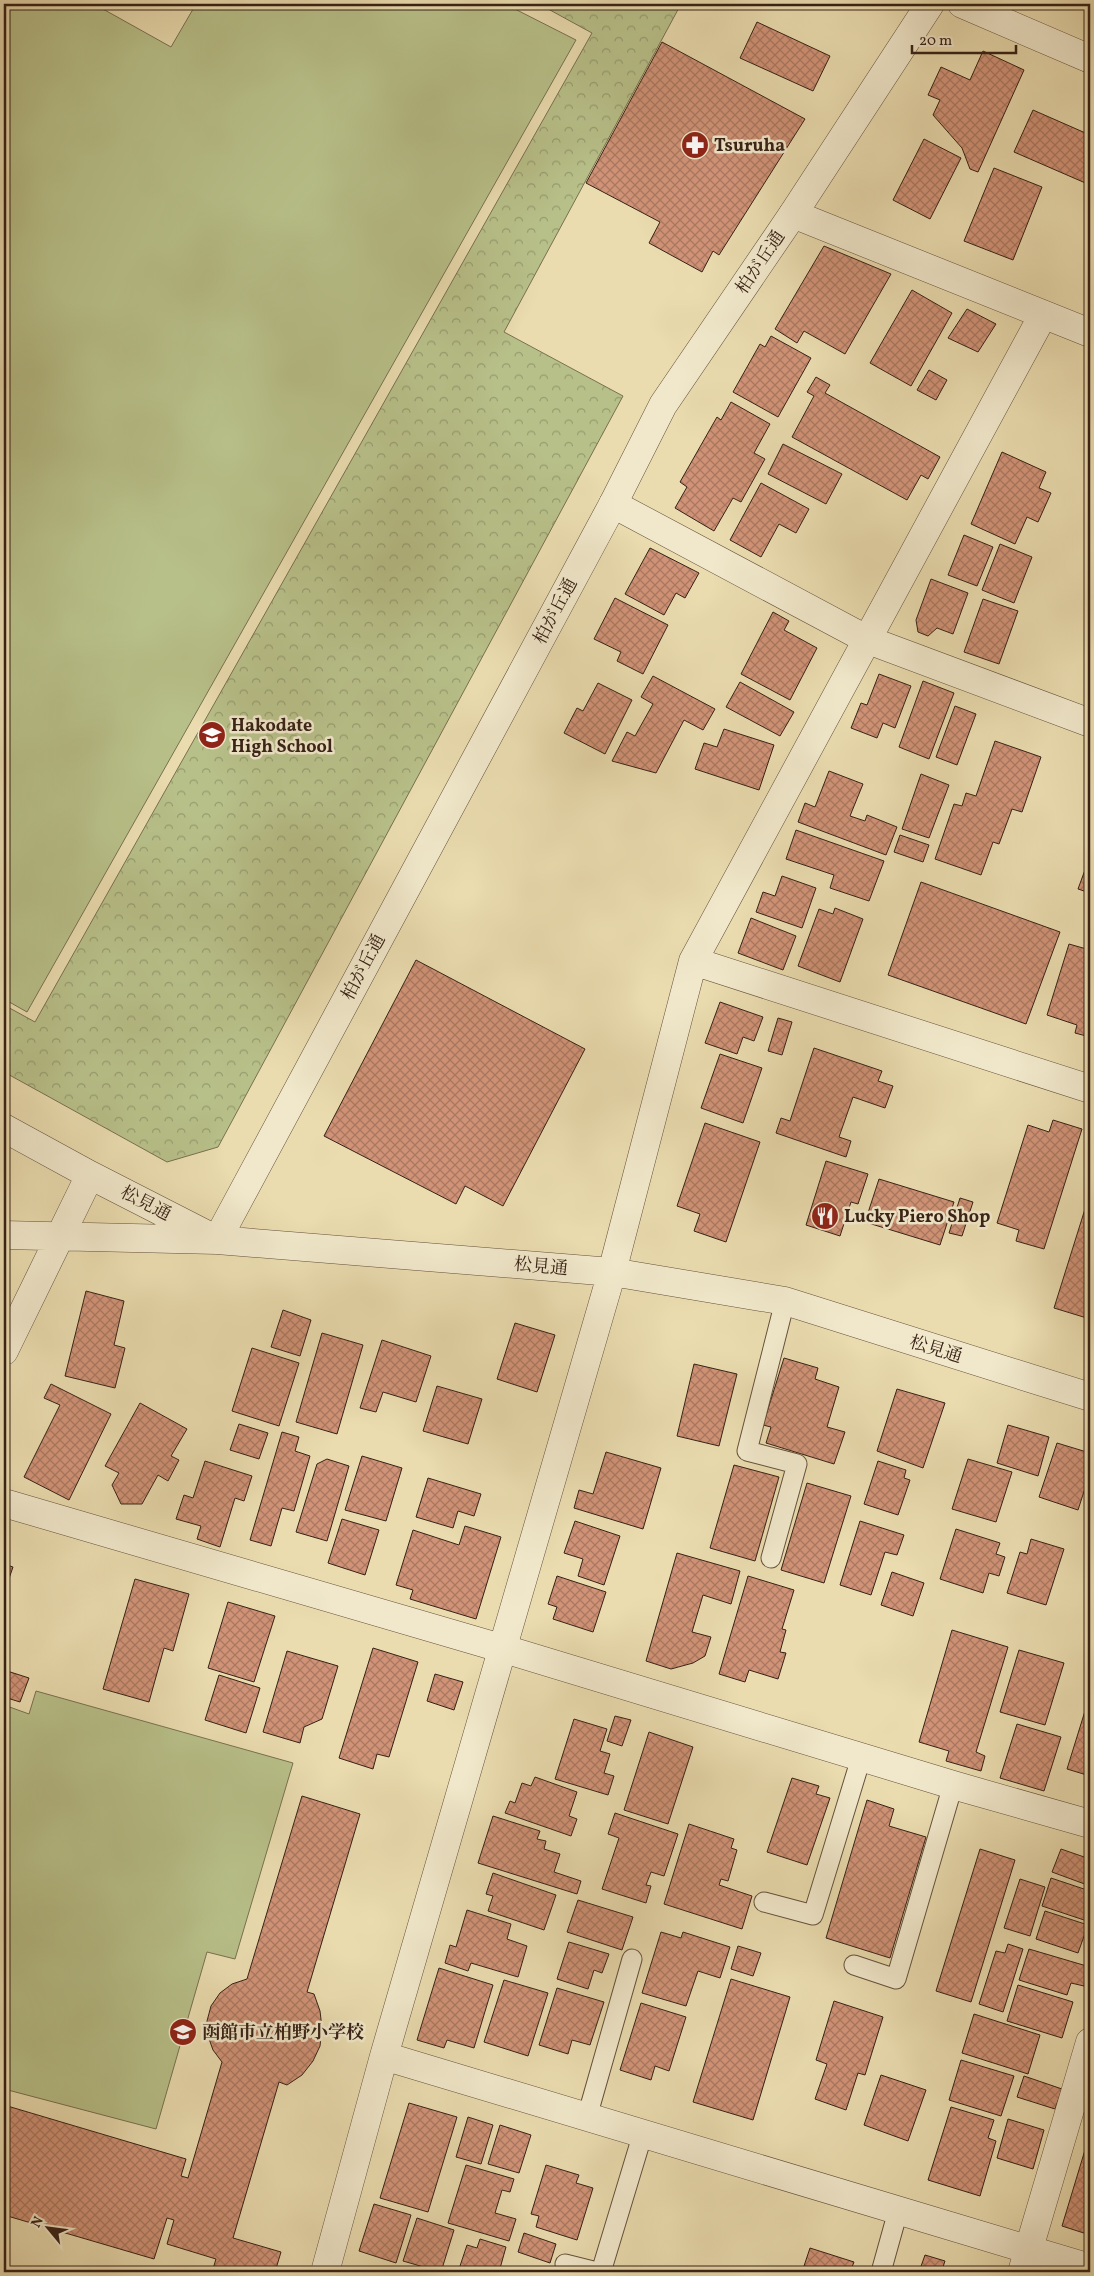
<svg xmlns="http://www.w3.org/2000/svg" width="1094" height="2276" font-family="Vollkorn,'Noto Serif JP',serif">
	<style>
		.green { fill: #b8c089; stroke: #787050 }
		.forest { fill: url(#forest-crowns); stroke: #787050 }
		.building { fill: url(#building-cross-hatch); stroke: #372116 }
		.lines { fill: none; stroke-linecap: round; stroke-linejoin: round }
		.service-casing { stroke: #64503c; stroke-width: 21 }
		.minor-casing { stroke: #64503c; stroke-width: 29 }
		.tertiary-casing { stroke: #64503c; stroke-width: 29 }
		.service { stroke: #f1e8cb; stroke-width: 19 }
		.minor { stroke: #f1e8cb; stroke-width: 28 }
		.tertiary { stroke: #f1e8cb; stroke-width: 28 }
		.labels { text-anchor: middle; stroke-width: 5; stroke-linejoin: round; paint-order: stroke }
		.poi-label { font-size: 18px; font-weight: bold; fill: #372116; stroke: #f1e8cb; text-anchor: start }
		.street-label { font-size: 18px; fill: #372116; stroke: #f1e8cb }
	</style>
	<defs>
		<pattern id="forest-crowns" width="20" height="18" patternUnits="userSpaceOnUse" patternTransform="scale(1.25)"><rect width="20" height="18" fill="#b8c089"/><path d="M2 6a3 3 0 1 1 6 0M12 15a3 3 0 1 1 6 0" fill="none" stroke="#969c6f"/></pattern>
		<pattern id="building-cross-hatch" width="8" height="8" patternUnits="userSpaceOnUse" patternTransform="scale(1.25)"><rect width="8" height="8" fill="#d19377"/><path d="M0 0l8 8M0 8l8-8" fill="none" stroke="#aa7861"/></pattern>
	</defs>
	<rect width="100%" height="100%" fill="#eadcaf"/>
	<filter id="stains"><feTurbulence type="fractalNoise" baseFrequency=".004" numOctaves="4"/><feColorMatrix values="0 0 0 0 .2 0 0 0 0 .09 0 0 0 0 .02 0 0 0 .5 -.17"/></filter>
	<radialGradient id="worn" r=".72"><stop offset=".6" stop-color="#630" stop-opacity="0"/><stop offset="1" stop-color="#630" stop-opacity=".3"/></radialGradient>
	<!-- green -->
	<path class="green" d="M4,4H94L171,47L196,4H505L576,40L27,1012L4,999Z
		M36,1691L293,1763L235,1959L207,1952L156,2129L4,2089V1705L29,1714Z"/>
	<!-- forest -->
	<path class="forest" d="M539,4H681L504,332L623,396L218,1147L167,1162L4,1072V1005L35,1022L592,33Z"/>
	<!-- building -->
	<path class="building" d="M757,22L830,56L813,91L740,58Z
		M662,42L805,119L719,255L713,251L702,272L649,243L660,222L586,183Z
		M983,51L1024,70L978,172L970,169L962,148L933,115L940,100L928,95L941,67L970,80Z
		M1033,110L1090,135V185L1014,152Z
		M924,139L961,158L930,219L893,200Z
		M994,168L1042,187L1013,260L964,241Z
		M824,246L891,274L845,354L804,331L797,343L775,329Z
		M912,290L952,313L911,386L870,363Z
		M967,309L996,324L978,352L948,338Z
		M771,336L811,358L778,417L733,392L760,344L765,347Z
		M929,370L947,380L936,400L917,390Z
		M816,377L830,385L825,393L940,457L928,479L921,475L907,500L792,437L814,396L807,392Z
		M731,402L770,424L754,453L765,459L741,502L733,498L714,531L675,508L687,487L680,482L717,417L721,420Z
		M783,444L842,474L826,504L768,474Z
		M1002,452L1046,472L1039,488L1051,493L1038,522L1027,517L1015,544L971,524Z
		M761,483L809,509L796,533L779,524L761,557L730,540Z
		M964,535L993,547L977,586L948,575Z
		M1000,544L1032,557L1014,603L982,590Z
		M650,548L699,573L685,598L676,593L664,615L625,594Z
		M931,579L968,593L953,634L937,628L928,636L918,632L916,620Z
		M615,598L668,625L643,674L617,661L621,652L594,639Z
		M983,599L1018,611L999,664L964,652Z
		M773,612L789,621L784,630L817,648L790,700L741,674Z
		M879,674L911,686L895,728L883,723L877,738L851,728L861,703L867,705Z
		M653,676L715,709L703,730L684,720L656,773L612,761L627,732L635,736L653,704L641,697Z
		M923,681L954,693L929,759L899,747Z
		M740,682L794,712L780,736L726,707Z
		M598,683L632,700L605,754L564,733L577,708L583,711Z
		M955,706L976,714L957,765L936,757Z
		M724,729L774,745L759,790L695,769L704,743L717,747Z
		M995,741L1041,757L1022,812L1012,809L999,844L993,842L981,875L935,859L954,804L962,806L966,793L976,796Z
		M829,771L863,784L850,816L865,821L867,815L897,827L886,855L798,822L805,803L815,807Z
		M921,774L949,785L929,838L902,829Z
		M796,830L884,861L869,901L830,888L834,875L786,859Z
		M900,835L929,845L923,862L894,852Z
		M1089,859H1090V893L1078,889Z
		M782,876L816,888L802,928L756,912L763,892L775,896Z
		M921,882L1060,932L1026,1024L888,975Z
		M835,908L863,919L840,982L798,966L819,909L833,914Z
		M751,918L796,936L783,970L738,953Z
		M1069,944L1090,950V1037L1075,1033L1077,1025L1047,1015Z
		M416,960L585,1049L503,1206L465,1186L456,1204L324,1136Z
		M720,1002L763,1017L754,1041L743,1037L737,1054L705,1043Z
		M778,1018L792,1022L782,1055L768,1051Z
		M814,1048L882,1071L878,1081L893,1086L885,1108L853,1097L839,1137L851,1141L846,1157L776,1133L781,1118L790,1121Z
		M720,1054L762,1068L743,1123L701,1108Z
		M1053,1120L1082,1129L1044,1249L1016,1241L1019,1230L997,1223L1028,1125L1049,1132Z
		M705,1123L760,1142L726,1242L694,1231L700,1214L677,1206Z
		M826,1161L868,1174L858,1204L851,1202L840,1236L806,1225Z
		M879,1179L954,1202L940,1245L865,1222Z
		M1090,1193V1319L1054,1308Z
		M960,1198L973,1202L962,1236L949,1233Z
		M86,1291L124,1301L114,1345L125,1348L115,1388L65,1376Z
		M283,1310L311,1320L300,1356L271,1347Z
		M515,1323L555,1335L537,1392L497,1379Z
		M322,1333L363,1345L337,1434L296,1422Z
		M382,1340L431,1356L416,1402L383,1392L376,1412L360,1408Z
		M252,1348L299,1363L279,1426L232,1411Z
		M784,1358L818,1368L815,1379L839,1387L827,1427L845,1432L834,1464L766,1443L771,1427L763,1425Z
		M694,1364L737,1374L719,1446L677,1436Z
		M51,1384L111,1414L69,1500L24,1477L60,1405L44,1398Z
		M437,1386L482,1399L468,1444L423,1431Z
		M897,1389L945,1403L923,1468L877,1451Z
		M140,1403L187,1429L171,1456L179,1460L168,1481L158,1475L142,1504H121L112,1485L119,1473L105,1466Z
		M239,1424L268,1433L259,1459L230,1450Z
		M1008,1425L1049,1437L1038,1476L997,1463Z
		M282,1432L299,1437L295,1451L310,1456L294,1511L282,1508L271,1546L250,1540Z
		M1057,1443L1090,1453V1473L1078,1510L1039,1497Z
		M606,1452L661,1468L643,1529L574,1508L579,1490L593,1494Z
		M362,1456L402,1468L386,1521L345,1510Z
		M327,1459L349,1466L327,1541L296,1532L317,1464Z
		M968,1459L1012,1472L996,1522L952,1509Z
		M205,1461L252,1476L244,1501L235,1498L220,1547L197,1539L201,1526L176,1519L184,1495L193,1498Z
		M878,1461L906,1470L904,1478L910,1480L898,1515L864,1504Z
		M734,1465L779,1477L755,1561L710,1548Z
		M428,1478L481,1494L474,1516L458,1511L453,1528L416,1517Z
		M807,1483L851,1496L824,1583L781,1570Z
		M342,1519L379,1530L365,1575L328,1563Z
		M575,1521L620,1536L604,1585L578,1576L583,1559L564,1553Z
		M860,1521L904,1535L897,1555L885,1552L871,1595L840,1585Z
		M465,1526L501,1537L476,1619L410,1599L413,1590L396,1585L413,1530L459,1545Z
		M956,1529L1000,1543L996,1554L1005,1557L999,1576L989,1573L983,1593L940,1579Z
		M1031,1539L1064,1549L1046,1605L1007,1593L1020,1552L1027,1554Z
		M677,1553L740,1571L731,1604L703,1595L692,1632L711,1637L705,1656L693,1663L671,1669L646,1661Z
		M4,1564L13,1567L4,1593Z
		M892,1572L924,1583L913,1616L881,1605Z
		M557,1576L606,1592L593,1632L553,1619L557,1607L548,1604Z
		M748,1576L794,1590L782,1629L786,1630L780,1652L786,1653L778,1679L749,1670L745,1682L719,1674Z
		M135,1579L189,1594L173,1651L164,1648L149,1702L103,1689Z
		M228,1602L275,1616L254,1682L208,1668Z
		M952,1630L1008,1647L976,1752L985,1756L981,1771L946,1761L949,1751L919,1742Z
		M373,1648L418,1662L389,1757L377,1754L373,1769L339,1758Z
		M1019,1650L1064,1663L1045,1725L1000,1712Z
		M287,1651L338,1666L322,1719L304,1727L300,1743L263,1732Z
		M4,1670L29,1678L20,1702L4,1697Z
		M435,1674L463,1682L454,1710L427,1701Z
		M219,1675L260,1688L246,1733L205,1720Z
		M1085,1711L1090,1712V1776L1067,1769Z
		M615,1716L631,1720L622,1746L607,1741Z
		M574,1719L607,1729L600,1751L610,1754L604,1773L614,1776L608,1795L555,1779Z
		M1017,1724L1061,1737L1044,1791L1000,1778Z
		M649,1732L693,1747L668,1824L624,1810Z
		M535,1777L577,1792L569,1816L577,1819L571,1836L505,1813L510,1801L515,1803L522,1783L531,1786Z
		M792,1778L819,1786L816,1794L830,1798L807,1865L767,1852Z
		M302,1796L360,1814L307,1992L314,1994L320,2011L322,2028L320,2046L313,2061L302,2075L287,2085L279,2082L233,2238L281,2252L275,2272H212L216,2259L167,2244L174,2220L167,2218L154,2259L4,2215V2105L186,2159L181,2176L188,2178L222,2062L213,2050L208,2036L207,2021L211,2006L220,1993L232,1984L247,1979Z
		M867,1800L894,1809L889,1826L926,1837L890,1958L826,1938Z
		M615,1813L678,1834L664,1876L651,1872L646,1885L651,1886L646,1903L602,1889L619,1838L608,1834Z
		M493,1816L540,1831L537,1839L546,1841L544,1849L560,1854L554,1872L581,1881L577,1894L478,1863Z
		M689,1824L734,1839L731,1848L737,1850L728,1881L721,1879L719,1885L752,1896L742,1929L664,1904Z
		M980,1849L1015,1860L971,2002L936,1991Z
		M1061,1849L1090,1859V1886L1052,1872Z
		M493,1873L556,1895L544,1930L488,1911L493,1896L486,1894Z
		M1051,1878L1090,1891V1910L1087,1921L1042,1906Z
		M1020,1879L1045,1887L1030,1936L1004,1928Z
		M578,1900L633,1917L622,1950L567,1932Z
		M467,1910L511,1924L507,1939L527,1946L518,1977L471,1963L468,1971L445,1963L450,1945L456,1947Z
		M1045,1911L1088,1925L1078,1953L1036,1939Z
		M661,1932L681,1938L683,1932L730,1947L720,1978L698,1971L686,2006L642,1993Z
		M569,1942L609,1954L602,1973L594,1970L588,1989L557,1979Z
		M1008,1944L1023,1949L1003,2012L979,2004L996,1951L1005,1953Z
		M738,1946L761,1953L753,1976L731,1969Z
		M1029,1949L1090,1967L1084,1986L1071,1983L1067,1995L1019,1980Z
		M439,1968L493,1985L474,2048L447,2040L444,2048L417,2040Z
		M731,1979L790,1997L753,2120L693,2102Z
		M504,1980L548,1993L528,2056L484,2042Z
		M1018,1985L1073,2002L1062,2038L1007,2021Z
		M557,1988L604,2002L590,2045L572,2040L568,2054L539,2045Z
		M834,2001L883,2017L865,2075L858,2073L846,2110L815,2099L827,2064L816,2060Z
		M641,2003L686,2017L669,2071L655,2066L651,2080L620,2070Z
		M974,2014L1040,2035L1028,2074L962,2053Z
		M961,2060L1014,2076L1001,2116L949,2100Z
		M881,2075L926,2090L908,2141L864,2125Z
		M1024,2076L1062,2089L1055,2109L1017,2097Z
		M409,2103L457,2117L428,2212L380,2198Z
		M951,2107L994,2120L988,2138L996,2141L980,2196L928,2180Z
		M468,2117L493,2125L481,2164L456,2157Z
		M1008,2119L1044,2130L1033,2169L997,2158Z
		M500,2125L531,2135L519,2173L488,2164Z
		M1088,2140L1090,2141V2235L1062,2226Z
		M466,2165L514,2179L510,2192L502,2190L495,2213L516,2219L509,2241L448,2223Z
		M546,2165L579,2175L576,2183L593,2188L577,2240L536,2227L539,2216L531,2214Z
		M374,2204L411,2215L396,2263L359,2251Z
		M417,2218L454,2230L441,2272L403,2261Z
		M524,2233L556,2244L550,2263L518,2252Z
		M480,2239L506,2247L499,2272H458L467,2245L477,2248Z
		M810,2248L854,2262L850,2272H802Z
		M925,2255L945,2261L943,2267L954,2270L953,2272H919Z"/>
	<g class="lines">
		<!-- service casing -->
		<g class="service-casing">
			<path id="service" d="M771,1558L797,1464L747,1451L785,1301
				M764,1902L813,1915L861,1758
				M854,1965L896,1979L953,1785
				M587,2117L632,1959
				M565,2264L597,2272
				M601,2272L643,2133
				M881,2272L898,2211"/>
		</g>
		<!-- minor casing -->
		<g class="minor-casing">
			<path id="minor" d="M962,4L1090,59
				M793,214L1090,333
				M613,504L868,640L1090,723
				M693,961L1090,1089
				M612,1272L693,961L1043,315
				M4,1503L504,1649L953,1785L1090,1824
				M1022,2272L1090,2042"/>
		</g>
		<!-- tertiary casing -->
		<g class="tertiary-casing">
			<path id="tertiary" d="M4,1128L90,1175L217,1240L612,1272L785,1301L1090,1397
				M4,1235L217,1240L613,504L663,405L793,214L930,4
				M4,1351L90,1175
				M384,2056L1090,2268
				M325,2272L384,2056L612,1272"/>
		</g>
		<!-- service -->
		<use href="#service" class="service"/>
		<!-- minor -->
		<use href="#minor" class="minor"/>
		<!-- tertiary -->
		<use href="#tertiary" class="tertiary"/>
	</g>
	<!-- icons -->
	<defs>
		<g id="pharmacy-disc" transform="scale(1.4375)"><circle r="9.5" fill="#8f2418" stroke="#f1e8cb"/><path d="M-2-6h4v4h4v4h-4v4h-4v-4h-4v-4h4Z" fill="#fff"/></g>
		<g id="school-disc" transform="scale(1.4375)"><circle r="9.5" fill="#8f2418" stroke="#f1e8cb"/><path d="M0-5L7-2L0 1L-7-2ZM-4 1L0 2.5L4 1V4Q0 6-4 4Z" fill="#fff"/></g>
		<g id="restaurant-disc" transform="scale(1.4375)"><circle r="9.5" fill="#8f2418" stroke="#f1e8cb"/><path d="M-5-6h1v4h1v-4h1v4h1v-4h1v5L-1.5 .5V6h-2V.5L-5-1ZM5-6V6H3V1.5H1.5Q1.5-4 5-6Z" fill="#fff"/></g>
	</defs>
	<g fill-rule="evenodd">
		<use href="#pharmacy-disc" x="695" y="145"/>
		<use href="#school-disc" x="212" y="735"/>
		<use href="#restaurant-disc" x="825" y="1216"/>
		<use href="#school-disc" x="183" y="2032"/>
	</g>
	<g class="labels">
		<!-- poi labels -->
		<g class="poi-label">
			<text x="714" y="151">Tsuruha</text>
			<text x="231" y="731">Hakodate<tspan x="231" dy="21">High School</tspan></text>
			<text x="844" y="1222">Lucky Piero Shop</text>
			<text x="202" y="2038">函館市立柏野小学校</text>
		</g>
		<!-- street labels -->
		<g class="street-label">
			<text transform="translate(760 262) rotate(-56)" y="6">柏が丘通</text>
			<text transform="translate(555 611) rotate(-62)" y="6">柏が丘通</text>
			<text transform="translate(363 967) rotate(-62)" y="6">柏が丘通</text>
			<text transform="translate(146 1203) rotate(27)" y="6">松見通</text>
			<text transform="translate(541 1266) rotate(5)" y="6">松見通</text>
			<text transform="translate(936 1349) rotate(17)" y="6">松見通</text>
		</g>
	</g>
	<!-- margin -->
	<rect width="1094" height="2276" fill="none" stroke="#eadcaf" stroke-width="20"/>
	<rect x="5" y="5" width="1084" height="2266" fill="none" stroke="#372116" stroke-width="2.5"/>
	<rect x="10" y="10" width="1074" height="2256" fill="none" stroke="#372116"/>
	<!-- north arrow -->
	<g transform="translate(48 2228) rotate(299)" stroke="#f1e8cb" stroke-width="4" paint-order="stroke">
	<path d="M0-4L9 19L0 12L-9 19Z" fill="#372116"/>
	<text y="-8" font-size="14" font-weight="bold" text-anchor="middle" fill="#372116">N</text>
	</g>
	<!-- scale -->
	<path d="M912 45v8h104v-8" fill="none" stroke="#372116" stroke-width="2.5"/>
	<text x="919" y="45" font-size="15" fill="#372116" stroke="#f1e8cb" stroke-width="4" paint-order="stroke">20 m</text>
	<rect width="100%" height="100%" filter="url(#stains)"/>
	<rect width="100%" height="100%" fill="url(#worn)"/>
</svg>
